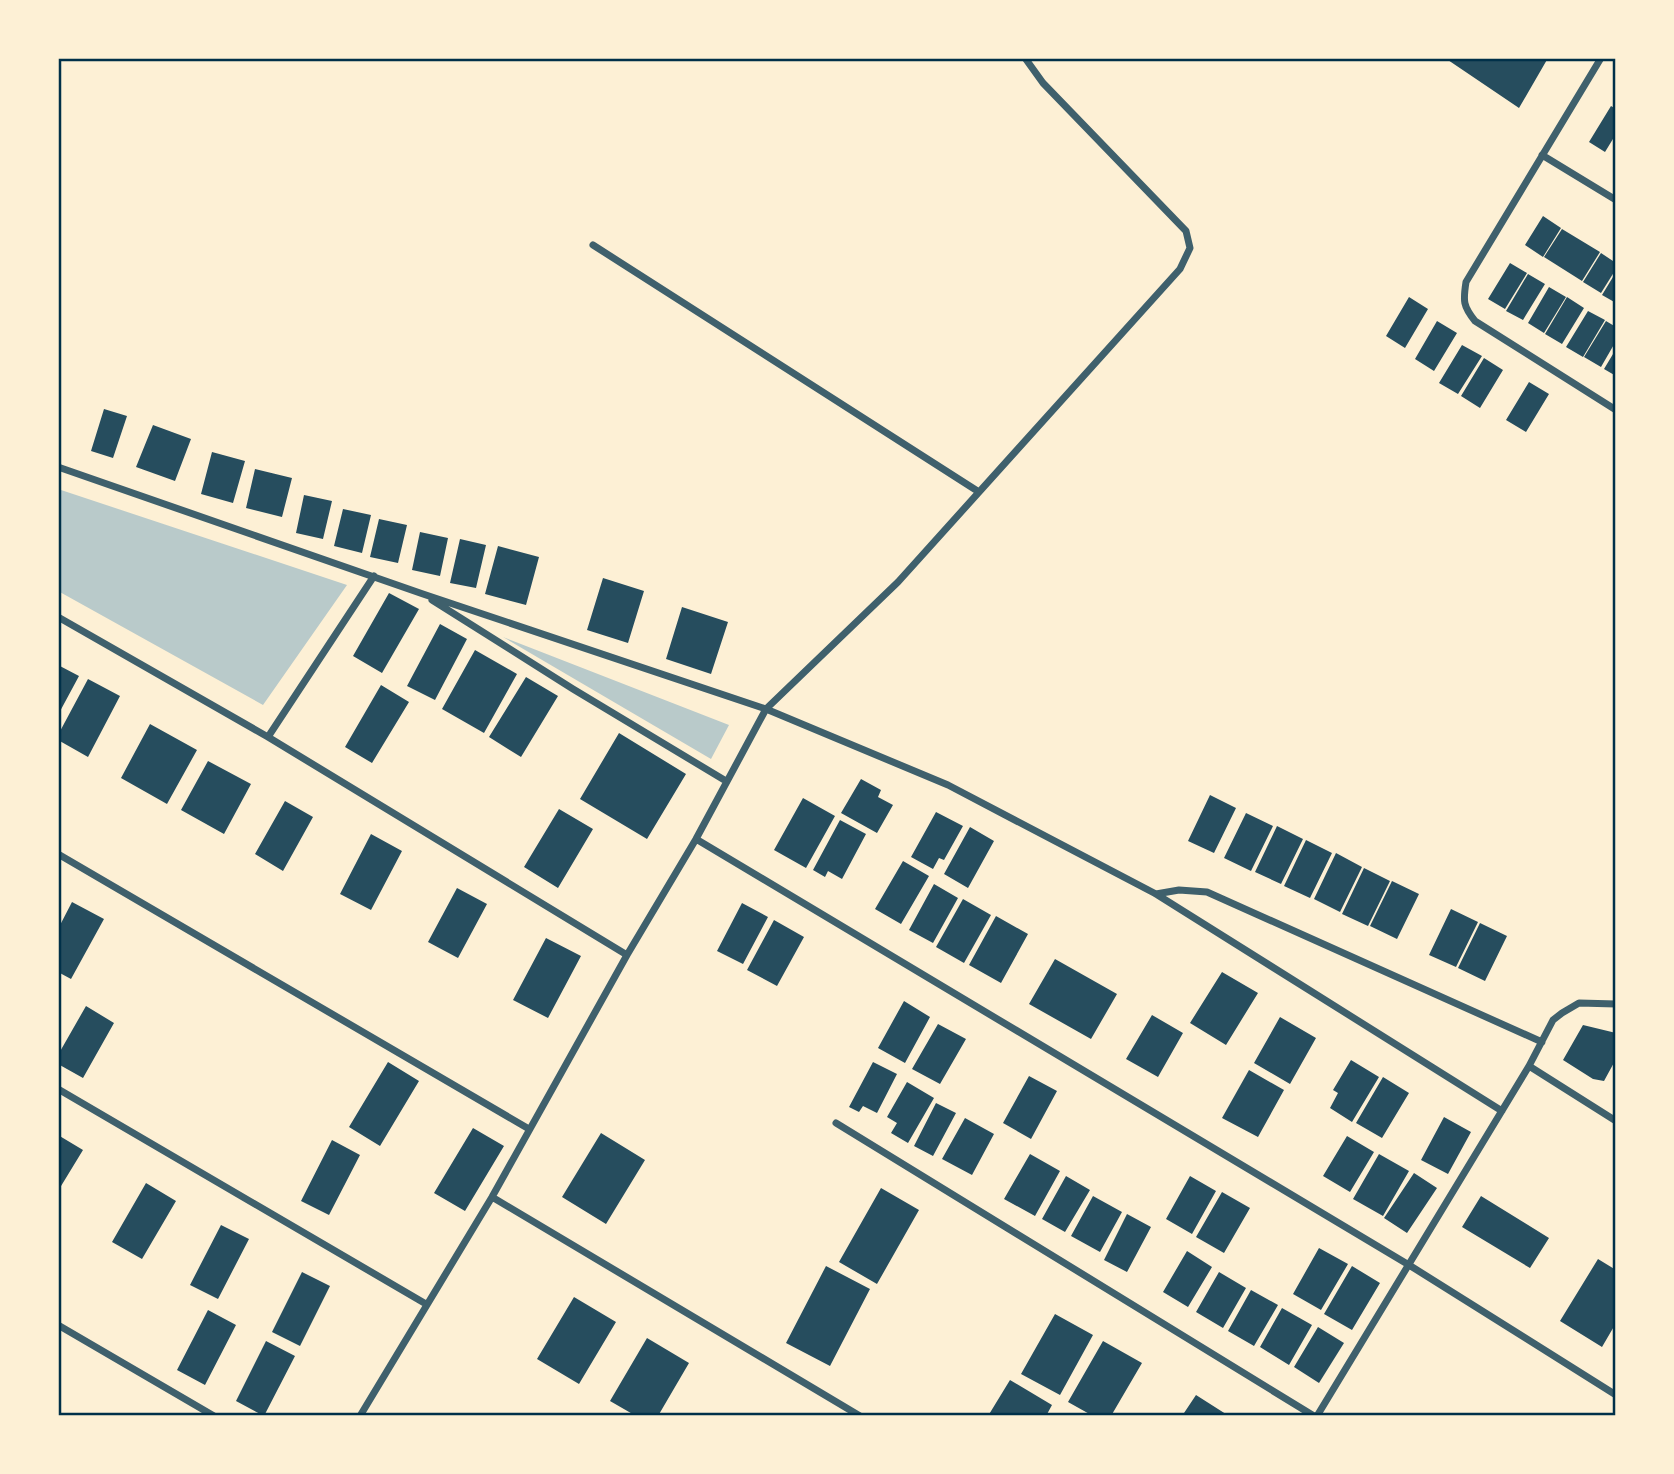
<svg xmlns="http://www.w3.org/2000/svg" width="1674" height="1474" font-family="Signika,sans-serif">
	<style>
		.green { fill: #b9caca }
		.building { fill: #264d5e }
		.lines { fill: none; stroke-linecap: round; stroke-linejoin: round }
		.minor { stroke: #3f606c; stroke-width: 7 }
		.neatline { fill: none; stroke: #003049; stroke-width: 2.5 }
	</style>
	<rect width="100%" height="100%" fill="#fdf0d5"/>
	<!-- green -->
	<path class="green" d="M58,489L347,585L263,705L58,591Z
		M503,637L729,725L711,759Z"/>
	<!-- building -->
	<path class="building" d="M1445,58H1548L1519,108Z
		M1611,106L1616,109V134L1605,152L1589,142Z
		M1543,216L1561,228L1543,257L1525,245Z
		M1562,229L1600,252L1582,281L1544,257Z
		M1601,253L1616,263V269L1601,293L1583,282Z
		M1510,263L1527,273L1505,309L1488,299Z
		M1616,272V303L1602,295Z
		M1528,274L1545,284L1523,320L1506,311Z
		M1549,287L1566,297L1544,333L1528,323Z
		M1409,297L1428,309L1405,348L1386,336Z
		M1567,297L1584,308L1562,344L1545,334Z
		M1588,311L1605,320L1583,357L1566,347Z
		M1437,321L1457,333L1434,371L1415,359Z
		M1606,321L1616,327V341L1601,367L1584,357Z
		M1462,345L1482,356L1458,394L1439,383Z
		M1616,349V376L1604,369Z
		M1484,358L1503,370L1480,408L1461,396Z
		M1529,382L1549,394L1526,432L1506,420Z
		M104,409L127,416L113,458L91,451Z
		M153,425L191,439L175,481L136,467Z
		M212,452L245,461L233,503L201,494Z
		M255,469L292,478L282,517L246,508Z
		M304,495L332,501L323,539L296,533Z
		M343,509L371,515L362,553L334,546Z
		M379,519L407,525L398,563L370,557Z
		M420,532L448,538L440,576L412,570Z
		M460,539L486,545L476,588L450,583Z
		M498,546L539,557L526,605L485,594Z
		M603,578L644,591L628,643L587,630Z
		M389,593L419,609L382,673L353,656Z
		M682,607L728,622L711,674L666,659Z
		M440,624L467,639L435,700L407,686Z
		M475,650L517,674L484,733L442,709Z
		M58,665L79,676L58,715Z
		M526,677L558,696L521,757L489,737Z
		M88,679L120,696L88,757L58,740V735Z
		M381,685L409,702L372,763L345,747Z
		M150,724L197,750L167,804L121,778Z
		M619,733L686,774L647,839L580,799Z
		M208,761L251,784L224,834L181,810Z
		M861,779L881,790L878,797L893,805L877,833L841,813Z
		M1210,795L1236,808L1214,853L1188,841Z
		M803,798L835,816L806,868L774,850Z
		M285,801L313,817L283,871L255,854Z
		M559,809L593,829L558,888L524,867Z
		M936,812L963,826L944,860L939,858L933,869L911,857Z
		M1246,813L1273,826L1251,871L1224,858Z
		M840,820L866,834L842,879L828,871L825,877L813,870Z
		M1277,826L1303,839L1281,884L1255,872Z
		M970,827L994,841L968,888L944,874Z
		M371,834L402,851L371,910L340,894Z
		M1306,840L1332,853L1310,898L1284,886Z
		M1336,853L1362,867L1340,912L1314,899Z
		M903,861L929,876L901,924L875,909Z
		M1364,868L1390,881L1368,926L1342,914Z
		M1392,881L1419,894L1397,939L1370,926Z
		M934,884L958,898L933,943L909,930Z
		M457,888L487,904L458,958L428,942Z
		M963,899L991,915L964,963L936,947Z
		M72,902L104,919L71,979L58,972V929Z
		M742,903L768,917L743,964L717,951Z
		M1451,909L1478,922L1456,967L1429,955Z
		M996,916L1028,934L1001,983L969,965Z
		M774,920L804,937L777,986L747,970Z
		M1480,923L1507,936L1485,981L1458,968Z
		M546,938L581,956L548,1018L513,1000Z
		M1055,959L1117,994L1091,1039L1029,1004Z
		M1222,972L1258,993L1226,1045L1190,1023Z
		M904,1001L930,1017L905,1063L878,1048Z
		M86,1006L114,1023L83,1078L58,1064V1055Z
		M1152,1015L1183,1033L1158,1077L1126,1059Z
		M1280,1017L1316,1038L1290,1084L1254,1063Z
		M938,1024L966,1039L940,1084L912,1069Z
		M1583,1025L1616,1033V1059L1604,1081L1593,1079L1563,1060Z
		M1351,1060L1379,1077L1352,1122L1330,1108L1338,1093L1333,1090Z
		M388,1062L419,1081L380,1146L349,1127Z
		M873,1062L897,1074L877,1113L863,1106L859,1112L849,1107Z
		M1249,1070L1284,1090L1258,1137L1222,1118Z
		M1029,1076L1057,1091L1031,1139L1003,1123Z
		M1383,1077L1409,1093L1382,1138L1356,1123Z
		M907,1082L934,1098L908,1143L891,1133L897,1123L887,1117Z
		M936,1103L956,1113L933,1156L914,1146Z
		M1444,1117L1471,1132L1448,1174L1421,1160Z
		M965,1118L994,1134L972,1175L942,1159Z
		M473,1128L504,1146L465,1211L434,1193Z
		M601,1133L645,1160L606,1224L562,1197Z
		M58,1135L83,1150L58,1191Z
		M1347,1136L1374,1152L1350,1192L1323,1176Z
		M332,1140L360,1155L329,1215L301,1201Z
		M1030,1154L1060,1171L1035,1216L1004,1199Z
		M1379,1154L1409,1171L1383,1216L1353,1199Z
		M1414,1173L1437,1188L1407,1233L1384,1218Z
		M1066,1176L1090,1190L1065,1232L1042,1219Z
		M1190,1176L1216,1191L1192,1234L1166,1219Z
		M146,1183L176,1201L142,1259L112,1242Z
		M881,1188L919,1210L877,1284L839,1262Z
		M1222,1192L1250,1208L1224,1253L1196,1237Z
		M1093,1196L1122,1212L1100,1252L1071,1236Z
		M1481,1196L1549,1238L1530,1268L1462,1227Z
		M1127,1214L1151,1227L1127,1272L1104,1260Z
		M221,1225L249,1239L218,1299L190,1285Z
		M1319,1248L1348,1264L1321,1310L1293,1294Z
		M1187,1251L1212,1267L1188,1307L1163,1292Z
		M1598,1259L1616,1270V1323L1602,1347L1560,1321Z
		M826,1266L870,1289L830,1366L786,1343Z
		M1352,1266L1380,1283L1352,1330L1324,1314Z
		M302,1272L330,1286L300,1346L272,1332Z
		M1219,1272L1246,1288L1223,1328L1196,1312Z
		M1251,1290L1278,1305L1254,1346L1228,1331Z
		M574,1297L616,1322L579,1384L537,1359Z
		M1282,1308L1312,1325L1289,1365L1260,1347Z
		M208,1310L236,1325L205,1385L177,1370Z
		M1055,1314L1093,1335L1060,1395L1021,1374Z
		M1318,1327L1344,1343L1319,1383L1294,1367Z
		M647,1338L689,1363L658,1416H636L610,1401Z
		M266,1341L295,1356L264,1416L236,1401Z
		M1103,1341L1142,1363L1111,1416H1093L1068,1402Z
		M1010,1380L1052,1405L1046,1416H988Z
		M1196,1395L1229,1416H1182Z"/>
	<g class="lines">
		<!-- minor -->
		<path class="minor" d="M1601,58L1466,282C1463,301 1463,306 1475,321L1616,410
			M1542,155L1616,200
			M593,245L979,492
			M58,467L423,594L766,709L948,785L1156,894L1502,1111
			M432,600L573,689L726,781
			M58,617L268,737L627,955
			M268,737L374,576
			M696,839L1409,1265L1616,1395
			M58,854L529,1129
			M1156,894L1179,890L1207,892L1542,1042
			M1529,1066L1616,1121
			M58,1089L426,1304
			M836,1123L1314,1416
			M492,1197L860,1416
			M58,1325L214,1416
			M360,1416L492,1197L627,955L696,839L766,709L898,582L1180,269L1190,248L1186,231L1043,83L1025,58
			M1317,1416L1529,1066L1553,1020L1562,1013L1579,1003L1616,1004"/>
	</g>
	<!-- border -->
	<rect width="1674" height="1474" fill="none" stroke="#fdf0d5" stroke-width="119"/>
	<rect x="60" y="60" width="1554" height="1354" class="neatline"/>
</svg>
